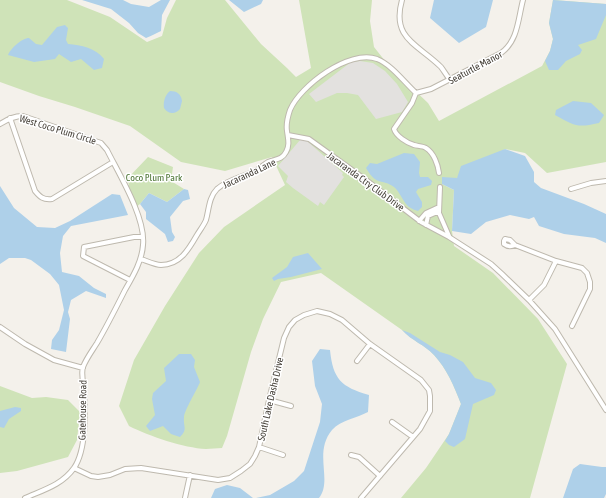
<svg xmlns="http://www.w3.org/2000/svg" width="606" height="498" font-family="'Asap Condensed',sans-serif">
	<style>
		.green { fill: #cfe3b8 }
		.parking { fill: #e3e1df }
		.water { fill: #aed0e9 }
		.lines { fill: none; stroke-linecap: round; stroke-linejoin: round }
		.minor-casing { stroke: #beb9ae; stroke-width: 6 }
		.minor { stroke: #fff; stroke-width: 4 }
		.labels { text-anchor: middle; stroke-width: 3; stroke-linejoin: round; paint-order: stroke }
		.street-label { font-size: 10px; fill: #47423a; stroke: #fff }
		.park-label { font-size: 10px; fill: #4a7332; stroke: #fff }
	</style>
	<rect width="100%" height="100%" fill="#f4f1eb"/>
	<!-- green -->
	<path class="green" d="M0,0H67L110,17L147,42L162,36L167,18L176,0H225L261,44L287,68L296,77L311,68L299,0H372L370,21L374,47L389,66L428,103L439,121L542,66L550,51L553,39L549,23L553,0L606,4V162L547,173L525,153L505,149L457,178H442V184L454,190L452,231L454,246L493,273L538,319L567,364L530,498H401L426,468L449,434L461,404C454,386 447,369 434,355C425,345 412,341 402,330L321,273L281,282L263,319L251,352L227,436L222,448C217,448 211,449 206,449C184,448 149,436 129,426L119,406L134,360L165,306L199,253L224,227L285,185L272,157L225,171L181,162L130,126L75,107L39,96L0,82Z
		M148,157L173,167L171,181L184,189L167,202L149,193L140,204L136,207L127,187L129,185L127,179Z
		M0,386L32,398L46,397L68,400L80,412L77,440L68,457L17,471L0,473Z"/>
	<!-- parking -->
	<path class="parking" d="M360,61L373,63L385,71L397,84L408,102L402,112L376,119L358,95L347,93H337L316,102L309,94L351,62Z
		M300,140H306L343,173L342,175L344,177L324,205L320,202L318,206L293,188L286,182L288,176L278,166Z"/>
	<!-- water -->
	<path class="water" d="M82,0H123L131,4L149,7L161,0H170L162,15L161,31C156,33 152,36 146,38L138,33L129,23L111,9Z
		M229,0H263L261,4L244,12Z
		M434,0H493L486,27L459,43L430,18Z
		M553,0L606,4V15L596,39L578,45L582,50L580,54L566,61L558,70H549L545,61L550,51L553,39L549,23Z
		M65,25L68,28L66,40L68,44C81,45 96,48 104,59L102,68L94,70L81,59L71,62L59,54L55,59L34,62L8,55C11,48 22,38 29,38L36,44L42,45L57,27Z
		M170,91C177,91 181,94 182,101L180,109C175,115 168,114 164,108C163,102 165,95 170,91Z
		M573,101L591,103L604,115L599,123C577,128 575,126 555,115L556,110Z
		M505,149L525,156L534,172V182L541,188L584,204L606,214V243L595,238L564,234L539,226L534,217L529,219L510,215L486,222L471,234L452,231L454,190L442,184V177L457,178L461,166Z
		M404,153L414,154L420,162L419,173L420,177H428L432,181L431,185L418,189L416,192L422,202V207L418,211C415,210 412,209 409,207C403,202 400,192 394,187C382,178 377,187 366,168L370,163L377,164Z
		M0,186L14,208L37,227L55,228L70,221L112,194L120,195L128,215L71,226L63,236L60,253L62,272L79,276L94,288L106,294V298L86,291L71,300L68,312L70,319L66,352L51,349L52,340L59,330L64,310L59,285L50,274L31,260L25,258H9L0,264Z
		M184,189L188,190L190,199L183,201L170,217L172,232L175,237L173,241L168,242L165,234L146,219V212L140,204L149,193L167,202Z
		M308,253L322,269L291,277L278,279L274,281L272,278L287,267L293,257Z
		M402,330L410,333L440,352L450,355L463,362L475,378L491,383L496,390L494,395L473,404L465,439L454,447L449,445L445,441L449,434L461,404C454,386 447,369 434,355C425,345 412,341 402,330Z
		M320,349L330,350C333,379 341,387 369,395L368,412C357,418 341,420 332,430C313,453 333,480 319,498H256L270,495L294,481L304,471L320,422L322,404L315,386L312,361Z
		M179,354H191L195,360L194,367L200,382C197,390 184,411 184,417C183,427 188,429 180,437L171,434L163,426L150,431L146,426L155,415L152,399L153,393L166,381L164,368Z
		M15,407L21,408V411L9,419L4,428L0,427V411Z
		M580,464L602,467H606V494L604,498H563L573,469Z
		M227,485L240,488L253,498H211L215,489Z"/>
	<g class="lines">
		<!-- minor casing -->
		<g class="minor-casing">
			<path id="minor" d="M402,0C391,39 418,44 441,67C444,71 447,76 450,80
				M416,93L431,89L501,53C518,41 518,19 523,0
				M10,118L35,191C40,197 43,200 52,199L113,162
				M0,124C8,119 14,116 23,116L101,143L107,150C119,174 146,218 143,245C142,261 133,276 125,290C116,308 107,326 97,343C92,351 86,359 83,367C81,373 83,382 84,388C85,411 87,449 74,468C62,485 43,490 25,498
				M288,135L309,139L366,180L421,222L449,237L491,264L502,274L529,300L555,329L606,410
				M440,187L439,213L449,236
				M571,189L591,183L606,181
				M419,221L426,213L439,207
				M426,225L428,216L435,213H439
				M515,245C511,247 508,247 504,244V241L505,239L510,240L515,245L556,261L582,268L587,273L590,282V289L572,326
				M141,259C147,261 155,265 161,265C180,265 189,249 197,235C200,230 204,225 206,220C209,209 209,197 217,189C227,180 241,177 253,172C258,170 263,165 268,162C275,159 282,160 286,152C290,145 288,139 287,131C286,125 288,116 290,110C300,86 349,49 377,59C392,65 404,82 416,93L412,103L394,129C396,136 407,143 414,145C417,146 423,146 426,148C434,153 438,165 439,173
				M130,280L83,256L84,247L134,237H143
				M529,300L544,285L556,261
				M0,327L25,344L54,360L83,368
				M357,361L370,344
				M269,400L291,406
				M392,422L413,437
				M259,447L283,455
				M351,455L359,457L380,476
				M74,468L91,476L98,477L110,475L125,469L141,468L218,480L230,478L241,471L250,464L255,456L259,447L269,400L284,338L289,327L295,320L304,315L317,311L330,314L342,320L370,344L421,380L429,390L430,396V411L420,429L361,498
				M185,498L190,475"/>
		</g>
		<!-- minor -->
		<use href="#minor" class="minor"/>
	</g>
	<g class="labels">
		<!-- street labels -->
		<g class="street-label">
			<text transform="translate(475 67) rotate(-28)" y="4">Seaturtle Manor</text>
			<text transform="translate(58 129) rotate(17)" y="4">West Coco Plum Circle</text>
			<text transform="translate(249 173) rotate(-25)" y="4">Jacaranda Lane</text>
			<text transform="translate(366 181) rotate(36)" y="4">Jacaranda Ctry Club Drive</text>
			<text transform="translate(270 399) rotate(-77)" y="4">South Lake Dasha Drive</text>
			<text transform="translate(82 410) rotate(-89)" y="4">Gatehouse Road</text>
		</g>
		<!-- park labels -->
		<g class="park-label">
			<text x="154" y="181">Coco Plum Park</text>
		</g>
	</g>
</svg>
